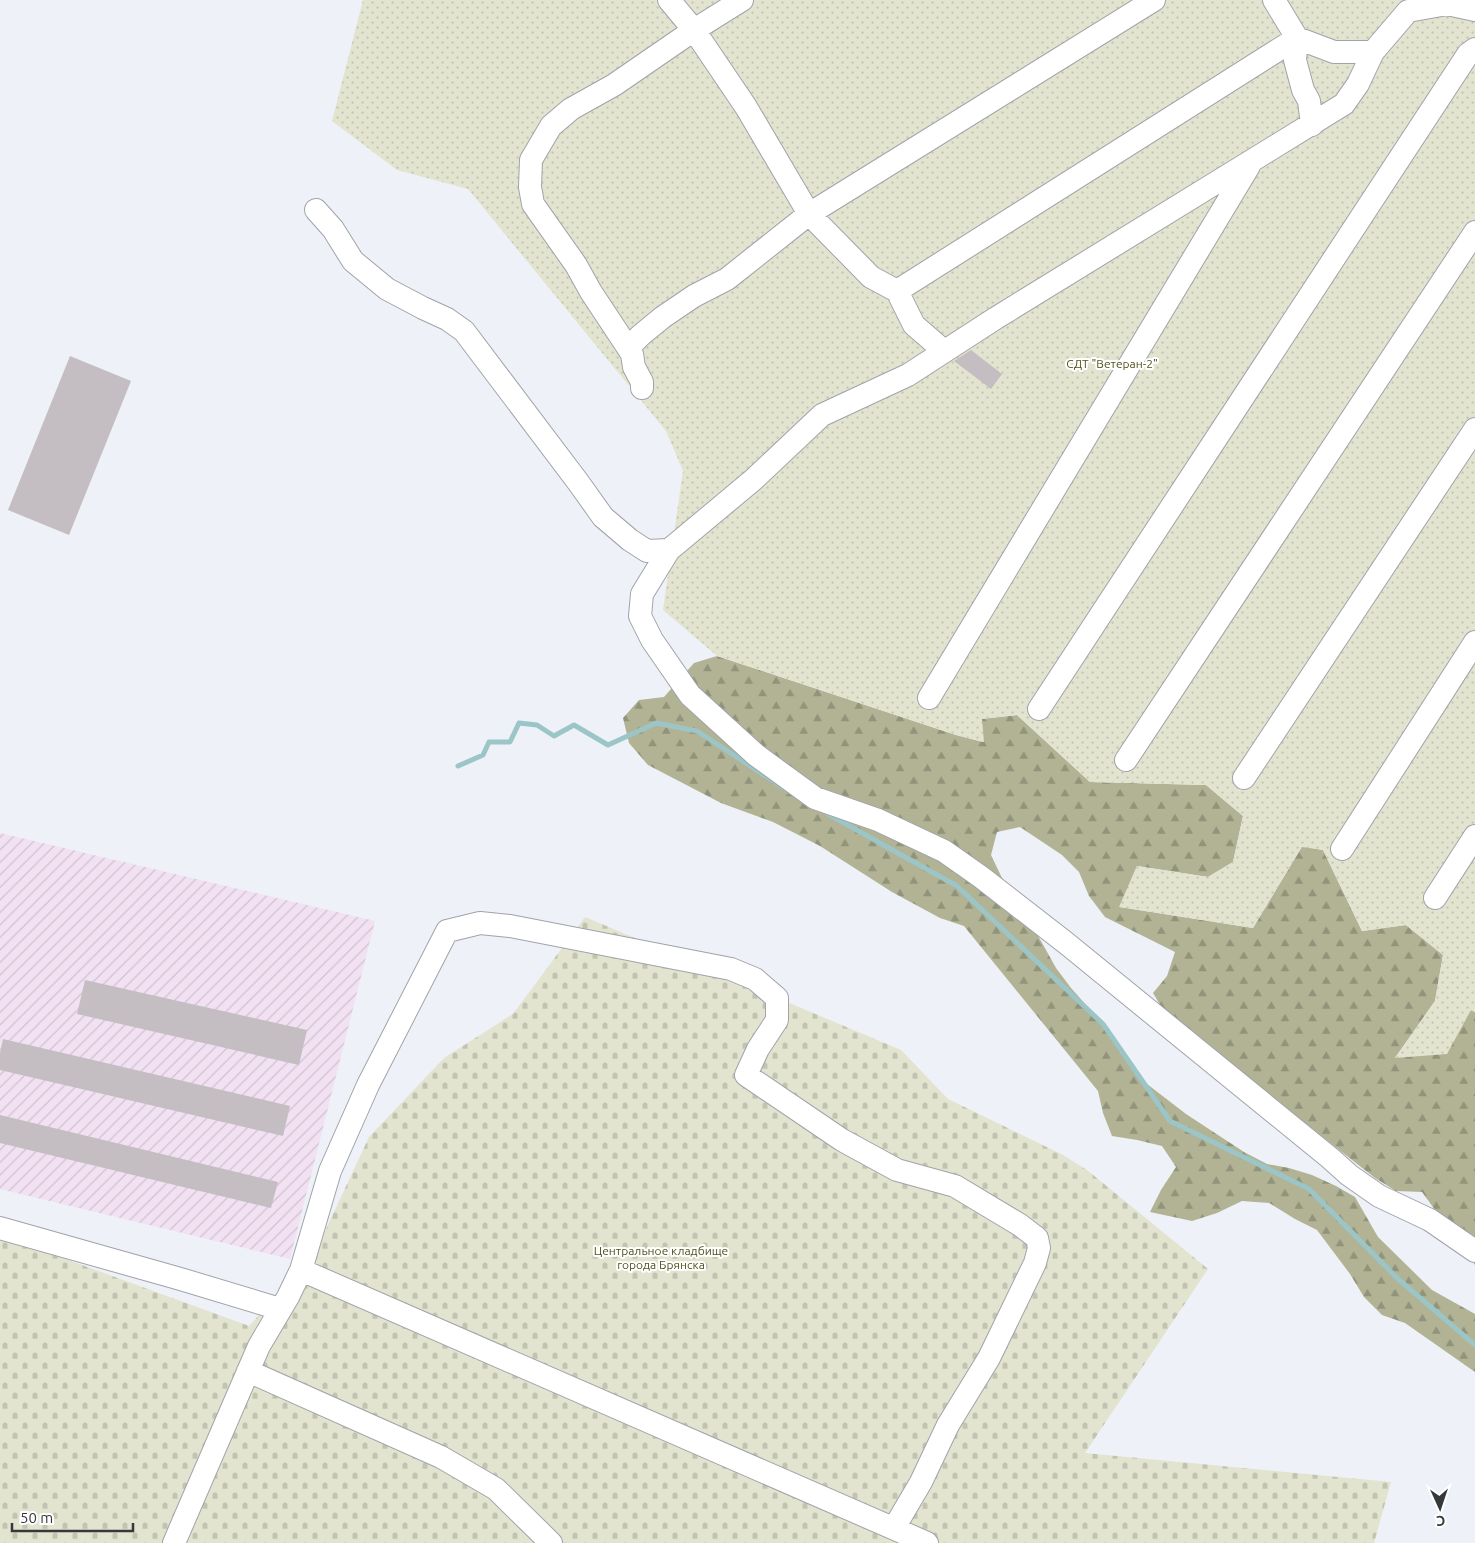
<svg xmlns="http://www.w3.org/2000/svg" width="1475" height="1543" font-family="Ubuntu,sans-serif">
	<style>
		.industrial { fill: url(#industrial-furrows) }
		.forest { fill: url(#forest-firs) }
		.cemetery { fill: url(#cemetery-stones) }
		.park { fill: url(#park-dots) }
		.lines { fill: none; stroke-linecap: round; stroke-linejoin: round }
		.stream { stroke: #9cc5c7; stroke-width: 5 }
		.building { fill: #c4bec2 }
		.minor-casing { stroke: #a0a3a9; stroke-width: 24 }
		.minor { stroke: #fff; stroke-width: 22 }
		.labels { text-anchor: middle; stroke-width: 4; stroke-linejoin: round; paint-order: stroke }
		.park-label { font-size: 12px; fill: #51521e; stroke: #fff }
	</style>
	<defs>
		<pattern id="industrial-furrows" width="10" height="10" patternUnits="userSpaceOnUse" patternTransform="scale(1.25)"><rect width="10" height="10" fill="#f2e1f2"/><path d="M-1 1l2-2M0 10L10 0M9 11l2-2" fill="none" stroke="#d0c2d0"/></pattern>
		<pattern id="forest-firs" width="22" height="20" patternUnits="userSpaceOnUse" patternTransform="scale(1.25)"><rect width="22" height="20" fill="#b1b394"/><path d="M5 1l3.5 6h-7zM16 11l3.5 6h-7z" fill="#91937a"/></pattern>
		<pattern id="cemetery-stones" width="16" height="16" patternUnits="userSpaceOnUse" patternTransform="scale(1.25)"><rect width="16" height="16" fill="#e2e4cf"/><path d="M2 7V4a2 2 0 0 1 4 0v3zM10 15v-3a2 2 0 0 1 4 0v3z" fill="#c2c4b2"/></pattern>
		<pattern id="park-dots" width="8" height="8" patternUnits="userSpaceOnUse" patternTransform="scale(1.25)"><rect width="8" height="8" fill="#e2e4cf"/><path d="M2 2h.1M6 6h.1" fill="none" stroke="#c2c4b2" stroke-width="1.8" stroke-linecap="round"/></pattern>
	</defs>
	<rect width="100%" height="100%" fill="#eef1f7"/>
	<!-- industrial -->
	<path class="industrial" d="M0,833L375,921L290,1259L0,1189Z"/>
	<!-- forest -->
	<path class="forest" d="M717,656L956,735L983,742L981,719L1017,715L1090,782L1206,785L1243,816L1233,862L1208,877L1137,866L1120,907L1253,928L1302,846L1323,850L1362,931L1406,925L1443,955L1435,1001L1395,1058L1471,1010L1475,1012V1265L1422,1192L1396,1191L1375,1178L1165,1013L1153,993L1167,976L1175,952L1105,917L1089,896L1079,872L1062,855L1020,827L997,832L991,855L1002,878L1017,898L1056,968L1071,988L1103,1024L1147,1084L1186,1114L1244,1152L1267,1164L1289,1168L1312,1175L1336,1186L1355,1197L1378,1237L1432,1290L1475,1314V1372L1405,1323L1382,1315L1364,1297L1350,1274L1317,1230L1295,1219L1269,1203L1242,1201L1217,1213L1192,1221L1150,1212L1161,1190L1176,1167L1162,1146L1137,1140L1112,1136L1103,1113L1098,1091L964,926L940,918L892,892L820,846L773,822L721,803L648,765L629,743L623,718L639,700L664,697L694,663Z"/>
	<!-- cemetery -->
	<path class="cemetery" d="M585,917L901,1050L948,1099L1063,1155L1087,1170L1208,1269L1085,1453L1391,1482L1374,1543H0V1235L249,1326L313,1257L369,1137L444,1058L513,1014Z"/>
	<!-- park -->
	<path class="park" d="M363,0H1475V1012L1471,1010L1447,1054L1395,1058L1435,1001L1443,955L1406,925L1362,931L1323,850L1302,847L1253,928L1119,907L1137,866L1208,877L1233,862L1243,816L1206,785L1090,782L1017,715L982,719L984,742L956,735L717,656L663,610L683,471L666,431L468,189L397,170L332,121Z"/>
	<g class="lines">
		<!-- stream -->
		<path class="stream" d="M458,766L483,755L489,742H510L519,723L537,725L554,736L574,725L608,745L656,723L697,731L790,792
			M828,814L957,886L1103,1024L1170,1121L1309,1189L1397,1278L1475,1345"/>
	</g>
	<!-- building -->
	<path class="building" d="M971,350L1002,374L991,389L954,361Z
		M70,356L131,381L69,535L8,510Z
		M85,980L307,1030L299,1065L77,1014Z
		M3,1039L290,1106L283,1136L0,1070V1053Z
		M0,1115L278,1182L271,1208L0,1143Z"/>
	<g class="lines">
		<!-- minor casing -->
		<g class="minor-casing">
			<path id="minor" d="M669,0L694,30L746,107L809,214L871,277L897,291L914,325L944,351
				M1274,0L1297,38L1334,52H1373L1408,11L1447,4L1475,10
				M1373,52L1358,84L1344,104L996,318L908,375L822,415L753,480L669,550L642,594L640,616L652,640L690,695L756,755L815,798L878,820L944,851L981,877L1066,943L1330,1158L1349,1175L1379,1196L1430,1220L1475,1251
				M316,210L333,229L353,261L387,289L423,308L447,319L464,331L578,482L603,517L630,540L647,551L669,550
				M897,291L1297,38L1295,60L1303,90L1309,101L1312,125
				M628,348L641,335L663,317L694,296L727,279L809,214L1154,0
				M642,388V382L634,367L632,354L591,292L576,265L533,204L530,187L531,160L551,126L571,109L614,85L694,30L742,0
				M929,698L1249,166
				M1039,709L1468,54L1475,49
				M1126,760L1475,232
				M1244,778L1475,429
				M1342,849L1475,642
				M1435,898L1475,836
				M0,1228L177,1278L280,1309
				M301,1270L330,1171L368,1085L447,931L480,923L510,926L731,969L755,979L777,998V1020L758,1049L746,1075L842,1140L897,1170L955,1186L1020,1225L1037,1238L1039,1248L1035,1263L989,1358L948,1425L921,1482L894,1528
				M248,1371L441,1457L496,1489L551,1543
				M174,1543L259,1346L288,1297L301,1270L927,1543"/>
		</g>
		<!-- minor -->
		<use href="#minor" class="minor"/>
	</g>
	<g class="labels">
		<!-- park labels -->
		<g class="park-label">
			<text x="1112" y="368">СДТ "Ветеран-2"</text>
			<text x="661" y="1255">Центральное кладбище<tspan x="661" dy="14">города Брянска</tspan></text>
		</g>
	</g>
	<!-- north arrow -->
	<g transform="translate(1440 1508) rotate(177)" stroke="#ffffff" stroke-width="4" paint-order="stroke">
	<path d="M0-4L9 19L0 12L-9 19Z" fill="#36383a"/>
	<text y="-8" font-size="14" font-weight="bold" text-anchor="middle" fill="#36383a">С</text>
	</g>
	<!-- scale -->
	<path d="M12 1523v8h121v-8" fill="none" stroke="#36383a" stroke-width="2.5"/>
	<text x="20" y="1523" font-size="15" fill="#36383a" stroke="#ffffff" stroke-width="4" paint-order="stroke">50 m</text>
</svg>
